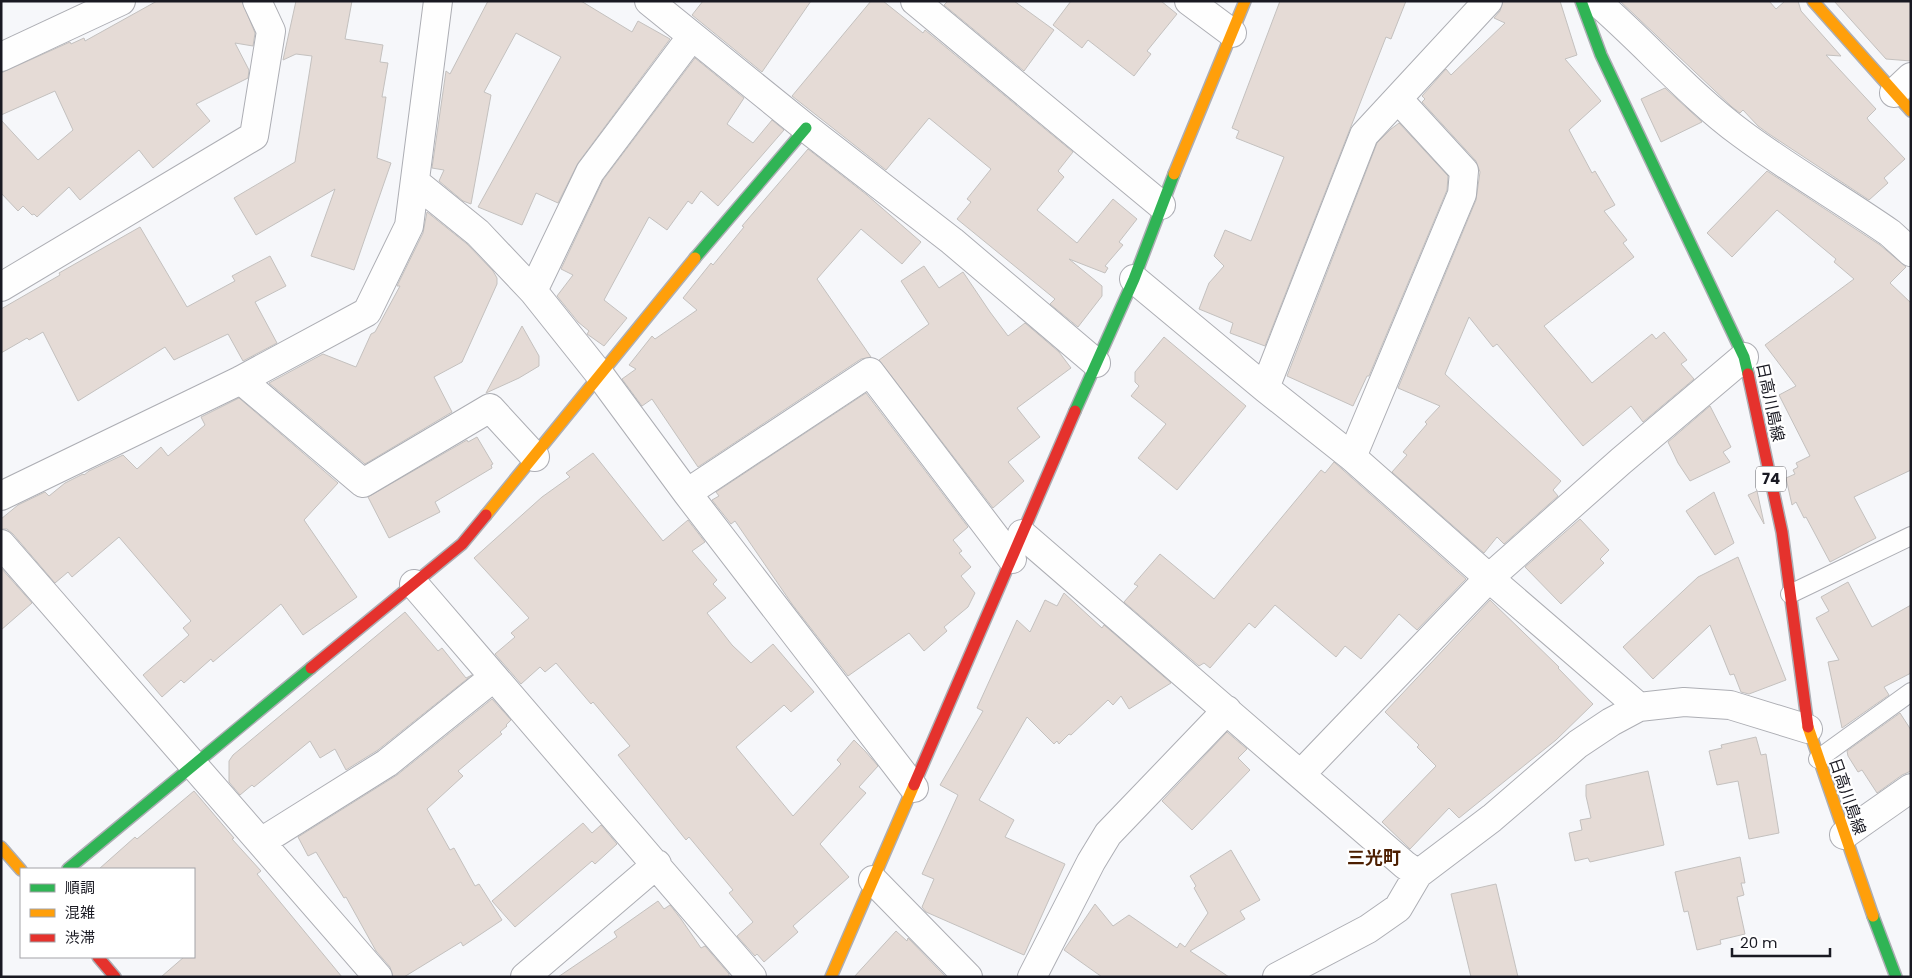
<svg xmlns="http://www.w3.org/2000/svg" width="1912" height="978" font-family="Poppins,'Noto Sans JP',sans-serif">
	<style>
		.building { fill: #e5dbd6; stroke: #c4c1bf }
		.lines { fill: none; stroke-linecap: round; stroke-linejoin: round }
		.lane-casing { stroke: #adaeb4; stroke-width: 20 }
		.street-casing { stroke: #adaeb4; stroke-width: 30 }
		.fast-casing { stroke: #adaeb4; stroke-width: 14 }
		.slow-casing { stroke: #adaeb4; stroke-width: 14 }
		.jam-casing { stroke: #adaeb4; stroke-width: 14 }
		.lane { stroke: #fefefe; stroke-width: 18 }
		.street { stroke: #fefefe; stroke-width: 28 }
		.fast { stroke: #30b455; stroke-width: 11 }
		.slow { stroke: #ff9f0a; stroke-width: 11 }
		.jam { stroke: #e5322d; stroke-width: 11 }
		.labels { text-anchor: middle; stroke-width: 4.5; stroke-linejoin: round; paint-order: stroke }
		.shield { fill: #fff; stroke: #5e5e64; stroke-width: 1 }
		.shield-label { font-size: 15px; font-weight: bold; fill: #191922 }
		.street-label { font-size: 16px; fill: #191922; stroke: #fff }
		.neighbourhood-label { font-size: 18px; font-weight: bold; fill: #4c1e00; stroke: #fff }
	</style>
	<rect width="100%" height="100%" fill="#f6f7fa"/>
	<!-- building -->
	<path class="building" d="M157,1H242L255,33L253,46L235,43L249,70L248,78L196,104L210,121L153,168L139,150L80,200L69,187L37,217L34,214L32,215L23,206L18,211L1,193V120L38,160L73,130L55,91L1,115V73L70,42L71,44L84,38L85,41Z
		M296,1H352L345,39L383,45L380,62L388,63L382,97H386L377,158L391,163L354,270L311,256L335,189L256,235L234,198L295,162L312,56L296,54L283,60Z
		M488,1H581L632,32L638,21L670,39L578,163L558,203L536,193L522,225L478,207L561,57L516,33L484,92L491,95L471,204L463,201L439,181L444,170L432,168L446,71L450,74Z
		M703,1H811L762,72L692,15Z
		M871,1H883L923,33L925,30L1073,152L1058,171L1064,177L1037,210L1077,243L1113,199L1137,219L1119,242L1123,245L1105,266L1108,268L1105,273L1069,259L1102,286V296L1078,327L1050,304L1055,299L957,219L971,202L967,199L991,169L929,118L886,170L792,96Z
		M948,1H1014L1054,30L1024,71L944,5Z
		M1071,1H1161L1177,14L1147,51L1151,54L1134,76L1088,40L1082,48L1053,25Z
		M1280,1H1406L1391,39L1386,37L1265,346L1230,333L1233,323L1199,309L1209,283L1224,266L1214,256L1225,230L1251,241L1284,157L1236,138L1239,131L1232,128Z
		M1503,1H1560L1577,55L1565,59L1601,101L1569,130L1592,173L1595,171L1615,205L1604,211L1627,240L1623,243L1634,257L1544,326L1592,383L1652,334L1656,339L1664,332L1687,360L1681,364L1694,379L1643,422L1631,406L1583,446L1497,344L1493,347L1469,317L1445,374L1561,481L1553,490L1558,496L1504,544L1497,537L1484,553L1392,472L1407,455L1403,452L1427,424L1425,422L1440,406L1398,388L1476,200L1480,172L1476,161L1422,102L1425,99L1422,96L1446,69L1451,75L1505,23L1494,18L1500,11Z
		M1620,1H1769L1776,9L1785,1H1798L1801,11L1841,56L1826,55L1876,109L1867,118L1869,121L1905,159L1884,178L1888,183L1869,200L1769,134L1758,126L1743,110L1740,113L1732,107Z
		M1834,1H1911V61L1886,59Z
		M695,58L744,98L727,124L753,143L772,120L784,130L718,206L701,191L692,204L688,201L667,230L649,217L604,300L627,318L604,346L587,334L589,331L578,322L557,296L573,275L561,269L603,180Z
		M1665,88L1702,122L1661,142L1641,99Z
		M1399,123L1448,176L1447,190L1369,376H1367L1353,406L1287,376L1377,143L1391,129Z
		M808,149L867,195L921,242L902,264L861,229L817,279L871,357L861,359L698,467L652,399L642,406L622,379L636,369L629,365L652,336L655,339L697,310L683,298L711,263L713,265L744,227L742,226Z
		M1767,171L1880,245L1906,267L1890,283L1911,303V470L1854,497L1876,538L1830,562L1806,517L1804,518L1796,502L1792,505L1786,478L1795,474L1793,470L1798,467L1796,463L1810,456L1779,395L1796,386L1765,345L1854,279L1834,262L1836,259L1777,210L1732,257L1707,233Z
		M427,212L467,244L493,271L497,278V284L462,362L434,377L452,412L365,464L269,383L323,354L356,367L371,334L375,332L400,286H397L423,233Z
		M140,227L187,307L235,281L232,276L270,256L286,286L255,302L277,343L243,361L228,334L174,360L165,347L78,401L43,332L29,340L27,338L1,353V309L60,275L59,273Z
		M924,266L939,288L963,272L990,312L1008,336L1025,323L1059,352L1071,368L1017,408L1040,437L1008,462L1024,481L993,508L879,360L929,324L901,281Z
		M522,326L539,356V366L519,378L486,393Z
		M1164,337L1246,406L1177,490L1138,458L1166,424L1131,396L1139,386L1135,382V372Z
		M866,393L968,527L953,540L962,551L959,553L971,567L961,576L975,593L968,607L944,627L947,631L924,651L909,633L848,676L792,604L735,521L731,524L712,500L719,496L716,492Z
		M239,398L338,483L304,520L357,597L303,635L281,604L213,662L211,659L184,683L181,680L162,697L143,675L189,635L183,628L191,621L119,537L72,577L68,572L55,583L13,534L7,529H1V519L18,505L45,492L49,496L65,483L83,474L84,475L89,471L123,455L137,469L161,447L168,456L205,425L201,417Z
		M1710,406L1731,447L1723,452L1730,462L1690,481L1678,463L1668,442Z
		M477,437L493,464L491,465L492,468L435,502L440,512L389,538L368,497L467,440L468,442Z
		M593,453L663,541L688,520L705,542L692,551L717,580L713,584L726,598L707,613L732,645L751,663L773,644L814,692L791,712L784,705L736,747L793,816L841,764L837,760L854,740L865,751L878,766L859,787L866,793L820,844L849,877L793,926L798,932L764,962L757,954L755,956L737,936L753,922L729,893L733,890L689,837L686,840L618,755L630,746L593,702L591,704L556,663L545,672L540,667L521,684L495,654L515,637L511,633L529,618L474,558L542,497L570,477L566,473Z
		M1334,462L1466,579L1417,630L1399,614L1361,659L1345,646L1336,657L1275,605L1255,628L1249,623L1210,668L1204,663L1199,666L1124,602L1138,586L1134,584L1160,554L1214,599L1321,470L1325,473Z
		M1757,491L1764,523V524L1748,495Z
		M1714,492L1734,543L1715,555L1686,511Z
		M1580,519L1609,550L1600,559L1604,563L1561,604L1525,567Z
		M1738,557L1786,680L1749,694L1741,692L1734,674L1730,675L1710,625L1653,679L1623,647L1698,577Z
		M1,568L32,603L1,630Z
		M1848,582L1872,627L1911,605V673L1884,687L1889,695L1842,728L1828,662L1839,660L1816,618L1829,611L1821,597Z
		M1064,593L1102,628L1104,625L1171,683L1129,709L1121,696L1113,705L1108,700L1071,735L1069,734L1059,744L1057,741L1054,744L1027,717L979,800L1014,820L1005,837L1065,864L1024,955L926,912L922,907L934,879L922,874L958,795L940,785L983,711L977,708L1017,620L1030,632L1045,600L1057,606Z
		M1490,600L1559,667L1558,668L1593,704L1556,740L1459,818L1449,808L1410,849L1382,822L1436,766L1417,747L1419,745L1385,712Z
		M405,612L438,651L442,648L466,678L472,675L378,750L346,770L335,749L320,758L310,741L254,787L252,785L240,795L229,782V761L233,755Z
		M492,699L511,720L506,725L507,726L500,732L502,734L458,771L463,776L427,809L450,850L454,848L475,886L479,884L502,920L463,946L461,942L404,977H393L390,967L376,951L346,897L344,898L316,852L308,856L298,837L397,775Z
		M1900,713L1911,730V771L1902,775L1877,793L1862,770L1858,772L1848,756L1847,751Z
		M1227,732L1247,749L1238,758L1250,770L1192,830L1162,801Z
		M1756,737L1761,755L1766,754L1779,833L1749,839L1738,781L1717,785L1709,751L1722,748L1721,745Z
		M1648,771L1664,845L1590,862L1588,858L1575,861L1569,833L1582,830L1580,820L1591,818L1586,796V785Z
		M194,791L234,838L232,839L261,871L257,874L342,977H161L184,957H194V869H99L135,837L137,839Z
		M583,823L592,833L601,825L617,844L595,864L592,861L515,927L492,901Z
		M1231,850L1260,900L1240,911L1245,919L1190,951L1229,977H1102L1064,950L1095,904L1113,926L1129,915L1177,948L1180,943L1185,947L1208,913L1194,888L1196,886L1190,876Z
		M1740,857L1745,883H1741L1744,895L1737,897L1745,934L1720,940L1721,944L1697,950L1688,911L1684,912L1675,872Z
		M1496,884L1518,977H1471L1451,894Z
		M658,901L664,909L670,905L681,919L701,948L705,946L729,974V977H558L617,937L614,932Z
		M896,931L907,941L908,938L946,977H854Z"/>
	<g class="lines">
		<!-- lane casing -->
		<g class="lane-casing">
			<path id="lane" d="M1790,594L1911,536
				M1818,759L1911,692"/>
		</g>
		<!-- street casing -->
		<g class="street-casing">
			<path id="street" d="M649,1L806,128L952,241L1096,363
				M915,1L1161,205
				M1189,1L1232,33
				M1596,1C1646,44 1689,95 1742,134C1789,169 1841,199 1890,233L1911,252
				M1,57L121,1
				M1894,93L1911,77
				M415,182L478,233L533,291L600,375L687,493L914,788
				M1134,279L1265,388L1352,457L1489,578L1639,707
				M1,287L254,136L271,31L257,1
				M533,291L590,172L692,36
				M241,380L363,483L490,408L535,457
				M1265,388L1364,135L1488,1
				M1352,457L1462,194L1464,171L1398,99
				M687,493L870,372L1012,559
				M1,496L241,380L367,312L409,226L438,1
				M1022,534L1405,865L1418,874
				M1,544L378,977
				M414,584L752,977
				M1301,774L1489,578L1621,461L1744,357
				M1844,835L1911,788
				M261,842L387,763L494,677
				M873,880L968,977
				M525,977L657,864
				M1032,977L1091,862L1108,834L1227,710
				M1277,977L1368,929L1398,908L1418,874L1492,818L1578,744L1611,722L1639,707L1684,702L1730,705L1808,729"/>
		</g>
		<!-- fast casing -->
		<g class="fast-casing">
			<path id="fast" d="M1581,1L1601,55L1744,357L1748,374
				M695,258L806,128
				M1075,411L1134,279L1174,174
				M68,869L311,668
				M1873,916L1896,977"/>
		</g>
		<!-- slow casing -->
		<g class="slow-casing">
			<path id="slow" d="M1813,1L1911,111
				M1174,174L1245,1
				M486,515L695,258
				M1808,727L1873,916
				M1,847L21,870
				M831,977L914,785"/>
		</g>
		<!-- jam casing -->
		<g class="jam-casing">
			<path id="jam" d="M1748,374L1782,532L1808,727
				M311,668L462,544L486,515
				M914,785L1075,411
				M98,957L115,977"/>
		</g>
		<!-- lane -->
		<use href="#lane" class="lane"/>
		<!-- street -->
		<use href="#street" class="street"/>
		<!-- fast -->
		<use href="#fast" class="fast"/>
		<!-- slow -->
		<use href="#slow" class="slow"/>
		<!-- jam -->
		<use href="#jam" class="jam"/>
	</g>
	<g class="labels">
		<!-- shield labels -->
		<rect class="shield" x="1756" y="466.5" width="30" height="25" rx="4"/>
		<g class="shield-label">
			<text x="1771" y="484">74</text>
		</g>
		<!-- street labels -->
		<g class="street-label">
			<text transform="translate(1771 402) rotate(78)" y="6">日高川島線</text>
			<text transform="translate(1848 796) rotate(71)" y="6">日高川島線</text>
		</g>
		<!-- neighbourhood labels -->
		<g class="neighbourhood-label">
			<text x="1374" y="864">三光町</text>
		</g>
	</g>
	<!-- border -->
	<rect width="1912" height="978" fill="none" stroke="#191922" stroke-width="5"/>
	<!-- legend -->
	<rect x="20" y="868" width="175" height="90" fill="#ffffff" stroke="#a3a3a7"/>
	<rect x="30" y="884" width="25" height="8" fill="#30b455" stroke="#a3a3a7"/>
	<text x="65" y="893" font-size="15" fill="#191922">順調</text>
	<rect x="30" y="909" width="25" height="8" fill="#ff9f0a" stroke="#a3a3a7"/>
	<text x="65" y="918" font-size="15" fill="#191922">混雑</text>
	<rect x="30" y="934" width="25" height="8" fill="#e5322d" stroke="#a3a3a7"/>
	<text x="65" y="943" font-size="15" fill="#191922">渋滞</text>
	<!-- scale -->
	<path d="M1732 948v8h98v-8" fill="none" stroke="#191922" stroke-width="2.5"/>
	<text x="1740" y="948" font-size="15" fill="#191922" stroke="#ffffff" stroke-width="4" paint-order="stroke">20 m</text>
</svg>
